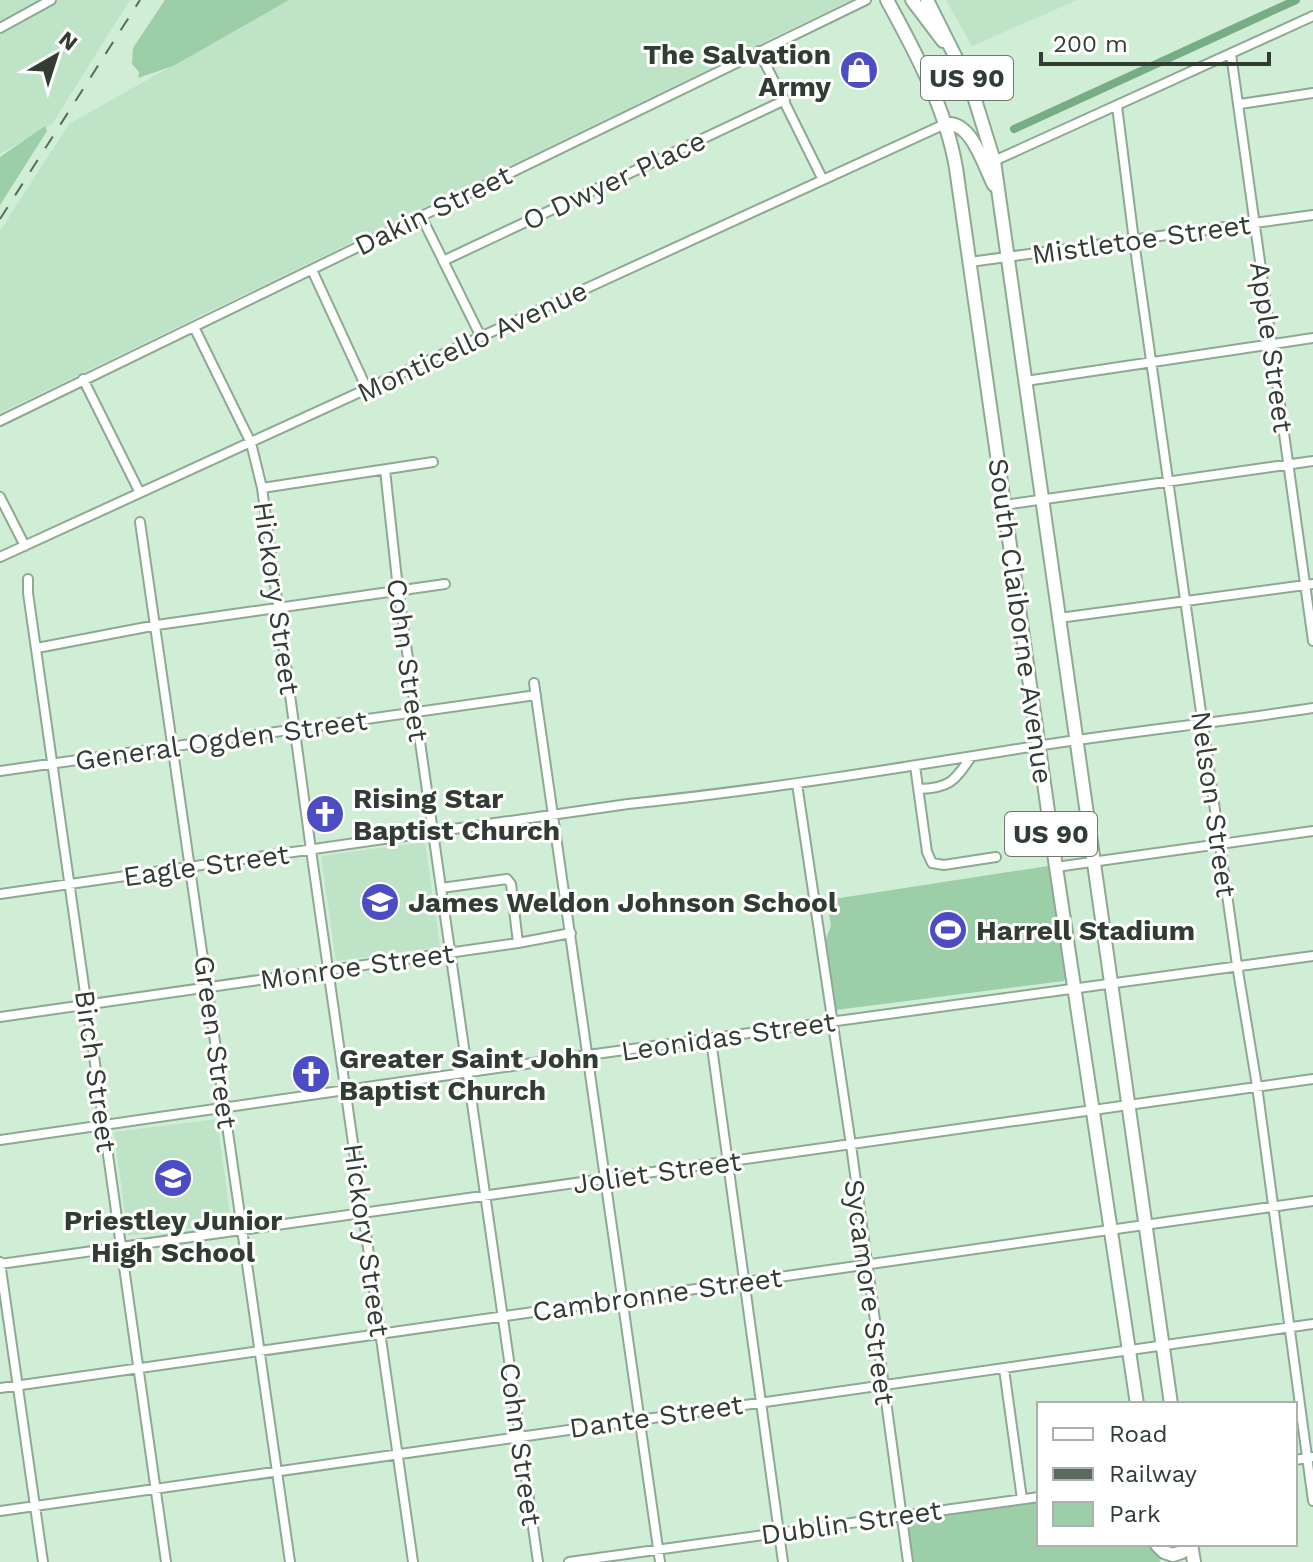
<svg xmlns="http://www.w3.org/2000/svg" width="1313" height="1562" font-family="'Work Sans',sans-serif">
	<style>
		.built { fill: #bfe3c7 }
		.green { fill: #9ccea8 }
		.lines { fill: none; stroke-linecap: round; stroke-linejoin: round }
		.canal { stroke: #78ac85; stroke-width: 8 }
		.street-casing { stroke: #8da993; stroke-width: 12 }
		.primary-casing { stroke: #8da993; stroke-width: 16 }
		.street { stroke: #fff; stroke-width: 8 }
		.primary { stroke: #fff; stroke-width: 12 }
		.rail { stroke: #5a6a5d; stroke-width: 2; stroke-dasharray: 14 14; stroke-linecap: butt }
		.labels { text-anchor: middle; stroke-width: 6; stroke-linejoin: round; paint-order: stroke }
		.shield { fill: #fff; stroke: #6f7771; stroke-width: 2 }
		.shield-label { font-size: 26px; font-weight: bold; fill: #313d34 }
		.poi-label { font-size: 28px; font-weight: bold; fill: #313d34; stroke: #fff; text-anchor: start }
		.street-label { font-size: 28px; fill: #313d34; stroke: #fff }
	</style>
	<rect width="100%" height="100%" fill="#d0edd6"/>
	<!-- built -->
	<path class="built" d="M0,0H130L52,124L0,154Z
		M289,0H851L0,413V231L69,124Z
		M946,0H1077L972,46Z
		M425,842L440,947L336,961L321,856Z
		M217,1119L231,1223L128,1236L114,1132Z"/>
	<!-- green -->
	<path class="green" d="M165,0H289L173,66L138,78L139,72L132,64L133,48Z
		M45,126L47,131L0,205V157Z
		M1048,866L1066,976L1064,981L836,1010L826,939L831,926L827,900Z
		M1039,1497V1544H1157L1160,1562H908L901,1515Z"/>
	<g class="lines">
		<!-- canal -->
		<path class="canal" d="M1014,129L1296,0"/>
		<!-- street casing -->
		<g class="street-casing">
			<path id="street" d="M0,28L51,0
				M759,51L823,180
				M1231,54L1313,641
				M1240,104L1313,93
				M1117,106L1134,241L1237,965L1257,1086L1313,1501
				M994,161L1313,16
				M421,216L481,337
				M443,261L785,100
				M970,262L1313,215
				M312,270L367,389
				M194,327L251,443L262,488L311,850L413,1562
				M83,379L140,493
				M1026,381L1313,338
				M0,421L866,0
				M385,470L398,589L538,1562
				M262,488L433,462
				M0,497L25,546
				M1004,505L1313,461
				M140,522L290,1562
				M0,557L945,124
				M28,579V593L166,1562
				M1059,618L1313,584
				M37,648L157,625L445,584
				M534,683L660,1562
				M915,766L927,852L932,863L944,865L996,857
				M0,771L536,695
				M797,784L851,1145L908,1562
				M919,789C949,788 954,782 971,757
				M1056,867L1313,831
				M441,888L507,879L511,884L518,943
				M0,894L628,804C765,790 900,768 1036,746C1128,732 1221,722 1313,708
				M0,1017L518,943L571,933
				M711,1040L783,1562
				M0,1140L588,1055L1313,956
				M0,1262L43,1562
				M0,1264L1313,1079
				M1004,1369L1022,1499
				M0,1388L1313,1201
				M1295,1460L1313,1457
				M0,1511L1313,1324
				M569,1562L1039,1497"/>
		</g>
		<!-- primary casing -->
		<g class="primary-casing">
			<path id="primary" d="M887,0C916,53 946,109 956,168L1056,867L1137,1404
				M912,0L943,41
				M927,0L972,90L994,161L1171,1404
				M945,124C972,121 983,164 994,185
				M1191,1544L1194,1562
				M1157,1545L1164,1552L1173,1555L1182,1552L1188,1544"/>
		</g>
		<!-- street -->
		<use href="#street" class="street"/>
		<!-- primary -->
		<use href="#primary" class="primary"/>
		<!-- rail -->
		<path class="rail" d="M0,219L140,0"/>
	</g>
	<!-- icons -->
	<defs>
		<g id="shop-disc" transform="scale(2)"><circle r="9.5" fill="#4c4dc4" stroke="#fff"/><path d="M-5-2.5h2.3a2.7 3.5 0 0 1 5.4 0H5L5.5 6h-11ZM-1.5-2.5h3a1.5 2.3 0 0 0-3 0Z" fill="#fff"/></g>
		<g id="church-disc" transform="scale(2)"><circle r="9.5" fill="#4c4dc4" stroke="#fff"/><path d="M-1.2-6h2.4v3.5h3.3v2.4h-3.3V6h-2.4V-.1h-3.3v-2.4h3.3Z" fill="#fff"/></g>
		<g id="school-disc" transform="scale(2)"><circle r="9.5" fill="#4c4dc4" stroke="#fff"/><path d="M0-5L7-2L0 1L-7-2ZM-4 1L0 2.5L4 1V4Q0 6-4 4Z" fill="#fff"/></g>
		<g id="stadium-disc" transform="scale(2)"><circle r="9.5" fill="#4c4dc4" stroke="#fff"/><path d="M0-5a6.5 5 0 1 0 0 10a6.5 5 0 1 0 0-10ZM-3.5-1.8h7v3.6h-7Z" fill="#fff"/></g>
	</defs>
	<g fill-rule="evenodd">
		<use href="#shop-disc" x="859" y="70"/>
		<use href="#church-disc" x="325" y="814"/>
		<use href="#school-disc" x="380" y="902"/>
		<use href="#stadium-disc" x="948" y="930"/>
		<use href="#church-disc" x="311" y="1074"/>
		<use href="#school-disc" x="173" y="1178"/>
	</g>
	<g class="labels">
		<!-- shield labels -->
		<g class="shield">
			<rect x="921" y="56" width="92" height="44" rx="6"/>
			<rect x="1005" y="812" width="92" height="44" rx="6"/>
		</g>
		<g class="shield-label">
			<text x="967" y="87">US 90</text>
			<text x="1051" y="843">US 90</text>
		</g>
		<!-- poi labels -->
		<g class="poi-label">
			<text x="831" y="64" text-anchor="end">The Salvation<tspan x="831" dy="32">Army</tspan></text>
			<text x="353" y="808">Rising Star<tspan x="353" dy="32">Baptist Church</tspan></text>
			<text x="408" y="912">James Weldon Johnson School</text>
			<text x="976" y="940">Harrell Stadium</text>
			<text x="339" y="1068">Greater Saint John<tspan x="339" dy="32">Baptist Church</tspan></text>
			<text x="173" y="1230" text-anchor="middle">Priestley Junior<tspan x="173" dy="32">High School</tspan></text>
		</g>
		<!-- street labels -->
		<g class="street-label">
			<text transform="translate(614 180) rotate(-25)" y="10">O Dwyer Place</text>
			<text transform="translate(433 210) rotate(-26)" y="10">Dakin Street</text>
			<text transform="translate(1141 239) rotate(-8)" y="10">Mistletoe Street</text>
			<text transform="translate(472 341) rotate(-25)" y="10">Monticello Avenue</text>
			<text transform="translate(1272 347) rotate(82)" y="10">Apple Street</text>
			<text transform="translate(277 598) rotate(82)" y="10">Hickory Street</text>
			<text transform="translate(1021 621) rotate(82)" y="10">South Claiborne Avenue</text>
			<text transform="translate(408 660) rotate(82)" y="10">Cohn Street</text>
			<text transform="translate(221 740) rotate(-8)" y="10">General Ogden Street</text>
			<text transform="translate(1214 804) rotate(82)" y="10">Nelson Street</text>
			<text transform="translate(206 865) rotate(-8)" y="10">Eagle Street</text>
			<text transform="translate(357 966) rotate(-8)" y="10">Monroe Street</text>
			<text transform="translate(728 1036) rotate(-8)" y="10">Leonidas Street</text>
			<text transform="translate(216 1042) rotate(82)" y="10">Green Street</text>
			<text transform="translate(96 1071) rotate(82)" y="10">Birch Street</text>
			<text transform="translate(657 1172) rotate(-8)" y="10">Joliet Street</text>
			<text transform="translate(367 1240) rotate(82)" y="10">Hickory Street</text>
			<text transform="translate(870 1292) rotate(82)" y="10">Sycamore Street</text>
			<text transform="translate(657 1294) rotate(-8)" y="10">Cambronne Street</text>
			<text transform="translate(656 1416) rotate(-8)" y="10">Dante Street</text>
			<text transform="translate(521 1444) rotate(82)" y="10">Cohn Street</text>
			<text transform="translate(851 1522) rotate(-8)" y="10">Dublin Street</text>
		</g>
	</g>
	<!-- legend -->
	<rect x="1037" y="1402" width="260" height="144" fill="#ffffff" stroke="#adb1ae" stroke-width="2"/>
	<rect x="1053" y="1428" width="40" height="12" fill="#ffffff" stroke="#adb1ae" stroke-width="2"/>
	<text x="1109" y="1442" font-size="24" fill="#313d34">Road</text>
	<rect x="1053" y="1468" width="40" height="12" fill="#5a6a5d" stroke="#adb1ae" stroke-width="2"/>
	<text x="1109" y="1482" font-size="24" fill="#313d34">Railway</text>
	<rect x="1053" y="1502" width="40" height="24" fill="#9ccea8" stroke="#adb1ae" stroke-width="2"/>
	<text x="1109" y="1522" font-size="24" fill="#313d34">Park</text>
	<!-- north arrow -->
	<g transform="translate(56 56) rotate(39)" stroke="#ffffff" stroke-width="6" paint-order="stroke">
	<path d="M0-6L14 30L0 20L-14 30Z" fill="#313d34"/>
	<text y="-12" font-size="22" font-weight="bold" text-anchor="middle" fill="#313d34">N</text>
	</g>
	<!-- scale -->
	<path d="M1041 52v12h228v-12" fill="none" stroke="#313d34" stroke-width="4"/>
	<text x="1053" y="52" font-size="24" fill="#313d34" stroke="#ffffff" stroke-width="6" paint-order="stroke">200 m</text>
</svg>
